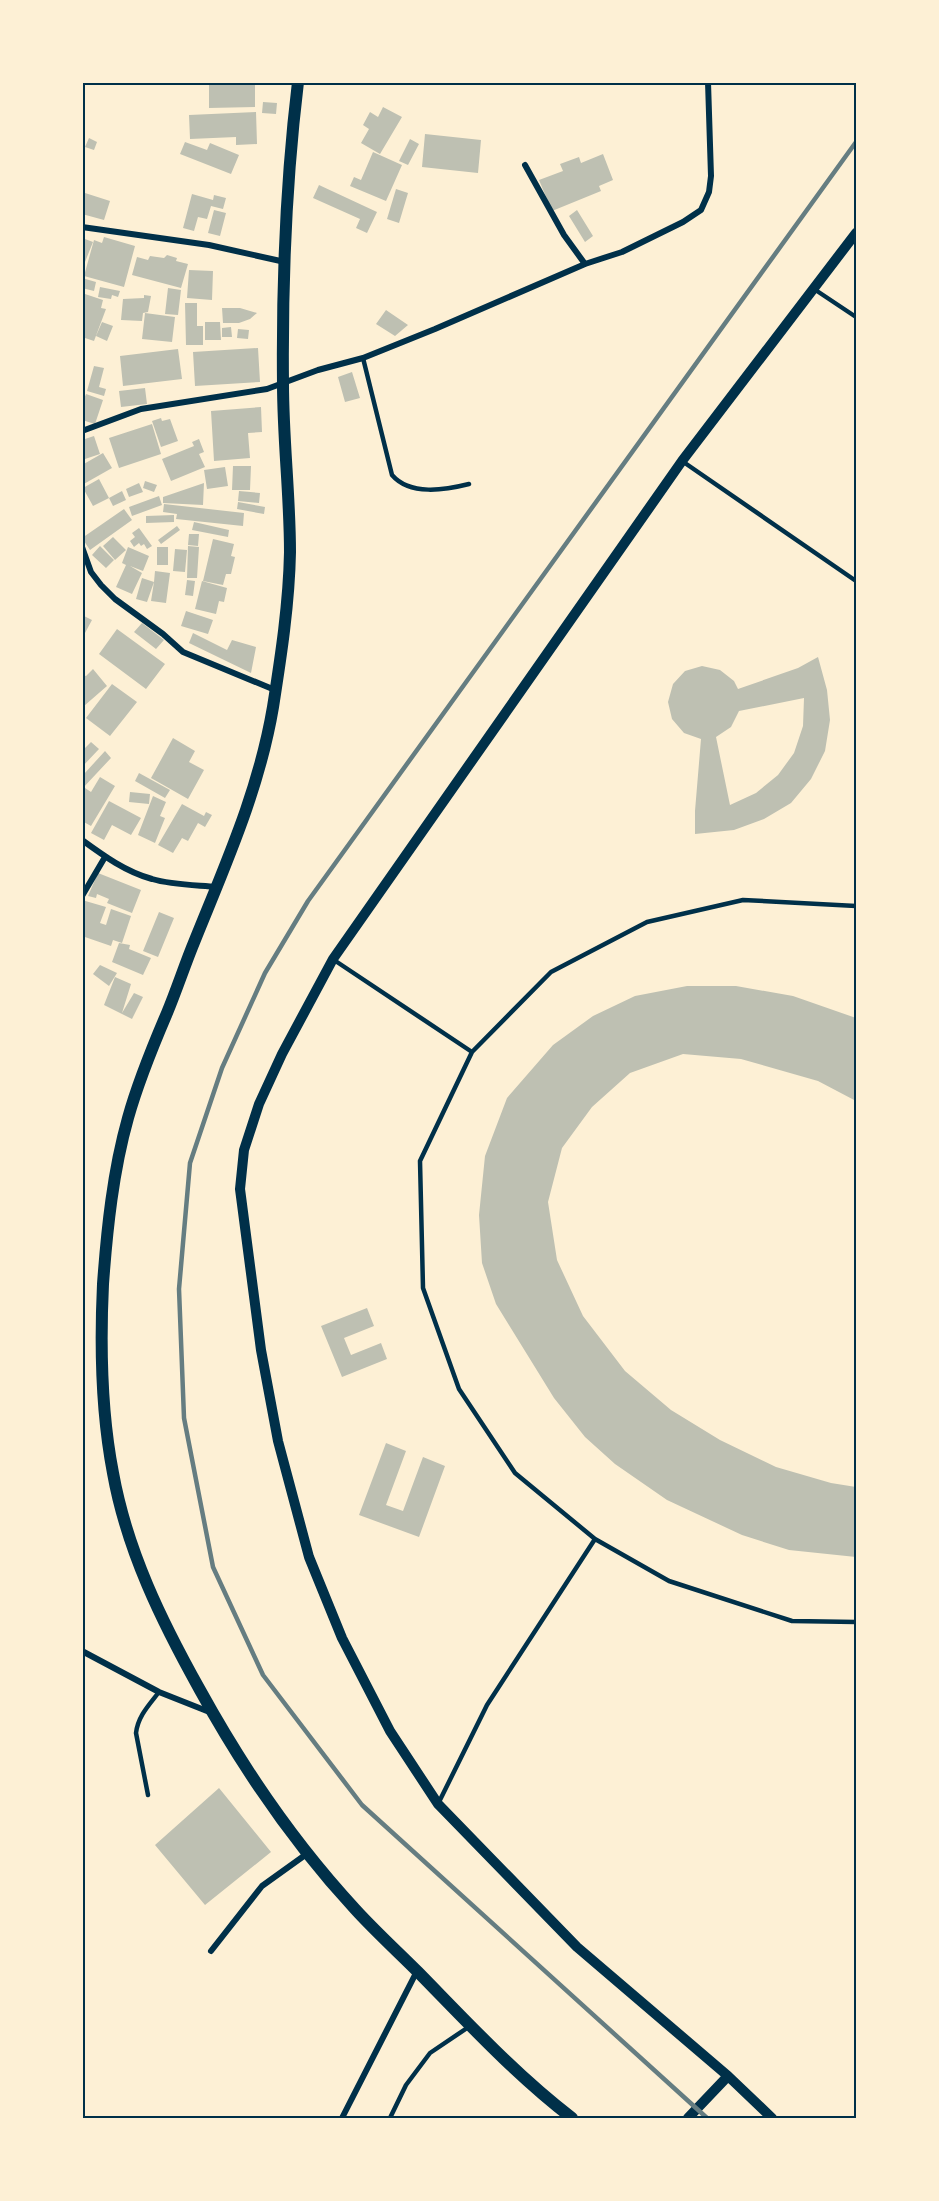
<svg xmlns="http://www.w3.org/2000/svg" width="939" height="2201" font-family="'DM Sans',sans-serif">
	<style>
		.building { fill: #bec0b2; fill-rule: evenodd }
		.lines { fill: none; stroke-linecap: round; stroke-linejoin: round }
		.service { stroke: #003049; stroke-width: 4.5 }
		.minor { stroke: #003049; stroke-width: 6 }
		.tertiary { stroke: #003049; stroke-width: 10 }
		.secondary { stroke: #003049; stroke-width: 12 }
		.rail { stroke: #657d81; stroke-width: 4.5 }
		.neatline { fill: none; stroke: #003049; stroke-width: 2 }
	</style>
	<rect width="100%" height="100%" fill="#fdf0d5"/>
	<!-- building -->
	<path class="building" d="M229,82H255V107L209,108V83Z
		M263,102L277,103L276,114L262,113Z
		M383,107L402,117L380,154L361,143L369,129L363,125L370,112L378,117Z
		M256,112L257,144L236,145V137L190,139L189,115Z
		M425,134L481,140L478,173L422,167Z
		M89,138L97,142L94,150L85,147Z
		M410,139L419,144L408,165L399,161Z
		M185,142L207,150L210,143L239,155L231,174L180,154Z
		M373,152L402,165L386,201L350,186L354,177L361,180Z
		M603,154L613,180L599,186L601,191L552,211L539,180L563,171L560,164L579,157L581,163Z
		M319,185L377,212L367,233L356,228L360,219L313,198Z
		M396,189L408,193L399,223L387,219Z
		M85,193L110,201L104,220L82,214Z
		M192,194L213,200L214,195L226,198L223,209L211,206L207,219L198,217L194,231L183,228Z
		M214,210L226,213L220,236L208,233Z
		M577,210L593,236L585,242L569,216Z
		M104,237L135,246L124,287L84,276L94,240L102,243Z
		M85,239L93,242L83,267L82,240Z
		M167,255L177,258L176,261L188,264L181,288L132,275L137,257L148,260L150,256L164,258Z
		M189,270L213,271L212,300L187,298Z
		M82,278L96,282L94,291L82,288Z
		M100,287L120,291L118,297L112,295L111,299L98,297Z
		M168,288L181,290L178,315L165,314Z
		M82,293L103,300L101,308L106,309L94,341L82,337Z
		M144,295L151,296L148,312L143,313L142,321L121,320L123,299L144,298Z
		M185,303H197V326H203V345H186Z
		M222,308H240L257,313L250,319L239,323H223Z
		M386,310L408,325L395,336L376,324Z
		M145,313L175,317L172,342L142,339Z
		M102,322L113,326L107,341L96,336Z
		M205,322H220L221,340H205Z
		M231,327L232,337H222V328Z
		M238,329L249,330L248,339L237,338Z
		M258,348L260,382L195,386L193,352Z
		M178,349L182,379L123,386L120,356Z
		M94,366L104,368L99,387L106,389L104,396L87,391Z
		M352,372L360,398L345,402L338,377Z
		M145,388L147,404L121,407L119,391Z
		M86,394L103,400L95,424L82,420V404Z
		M261,407L262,432L248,433L250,458L214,461L211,411Z
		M161,418L162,421L170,419L178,441L161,447L152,421Z
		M152,424L161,454L119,468L109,438Z
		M94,436L100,454L85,459L82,440Z
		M199,439L204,452L199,454L205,467L171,481L162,459L194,446L192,442Z
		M103,453L112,468L82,485V465Z
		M233,466H251L250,490H232Z
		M225,467L228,486L207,489L204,470Z
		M99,479L109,498L93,506L83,488Z
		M145,481L157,485L154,492L143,488Z
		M139,483L143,492L129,497L126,489Z
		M204,483L203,505L163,503V497Z
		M122,491L126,500L113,506L109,498Z
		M239,491L260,493L259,503L238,501Z
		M159,496L162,505L132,516L129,507Z
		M238,502L265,507L264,514L237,509Z
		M164,504L244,513L243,526L176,519L177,514L163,512Z
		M124,509L132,520L90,550L82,538Z
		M174,515V522L146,523V516Z
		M194,522L229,530L228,537L192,530Z
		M177,526L180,530L161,544L158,540Z
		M139,528L152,546L147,549L144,544L141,546L139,543L134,547L130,541L135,537L132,533Z
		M189,534H199L198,546L188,545Z
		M113,537L126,550L115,560L103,546Z
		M213,539L234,544L231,556L235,557L231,574H226L223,585L203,581Z
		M100,546L114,560L106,568L92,555Z
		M188,546L199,547L197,578H187Z
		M128,547L149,556L143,571L130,566L142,573L132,594L116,587L126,565L122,563Z
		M157,547H168V565H157Z
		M175,549L187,550L185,572L173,571Z
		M155,571L170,573L166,603L151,601L154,582L147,602L136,599L142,578L154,582Z
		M187,580L195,581L193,596L185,595Z
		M202,581L227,588L224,602L219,601L216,614L195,609Z
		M186,611L213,620L208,634L181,626Z
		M82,615L92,620L85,633L82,632Z
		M142,623L164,640L156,649L134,632Z
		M117,629L165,664L146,689L99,654Z
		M193,633L227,650L232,640L256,647L251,673L189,643Z
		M818,657L827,690L830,720L825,751L811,779L791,803L764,819L734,830L695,834V811L701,739L684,733L672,719L668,702L673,684L685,671L702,666L720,670L734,681L738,689L798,668ZM804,698L803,726L794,753L778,775L756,793L730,805L716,737L731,727L739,711Z
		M93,669L107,686L84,706L82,675L86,676Z
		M112,684L137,702L110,736L86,718Z
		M173,738L195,751L189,762L204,770L188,799L151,778Z
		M91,742L99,749L82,767V751Z
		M105,751L111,758L82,789V772L84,774Z
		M139,773L170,790L165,798L135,781Z
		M100,777L115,786L91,826L82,821V792L85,788L91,792Z
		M130,792L150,794L149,804L129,802Z
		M153,796L166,802L160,816L165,818L155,843L138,835Z
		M109,801L141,818L131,835L112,825L104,840L91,833Z
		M182,804L204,816L206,812L212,815L205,827L198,823L188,841L182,838L173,853L158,845Z
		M98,873L141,890L132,913L107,903L109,899L97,894L96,898L88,896Z
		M82,900L106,907L100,923L106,925L111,909L131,916L122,943L113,940L111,946L82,936Z
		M159,912L174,918L158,957L143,951Z
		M119,943L130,945L129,949L151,958L143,975L112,962Z
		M100,965L117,973L109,986L93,974Z
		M115,977L131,984L122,1013L134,993L143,997L132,1019L104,1005Z
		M687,986H736L793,996L856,1018V1101L818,1081L741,1059L683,1054L630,1073L592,1107L562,1148L548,1202L557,1260L583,1316L625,1371L671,1410L720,1440L776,1467L831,1483L856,1487V1557L789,1550L742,1535L667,1500L615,1464L585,1437L554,1398L496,1304L482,1263L479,1215L485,1156L507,1098L553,1045L593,1016L635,996Z
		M367,1308L374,1326L344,1338L351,1355L381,1343L387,1359L342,1377L321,1326Z
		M386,1443L406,1451L386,1505L403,1511L423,1457L445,1466L419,1537L359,1515Z
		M219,1788L271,1852L205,1905L155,1845Z"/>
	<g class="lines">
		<!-- service -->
		<path class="service" d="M814,289L856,317
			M363,358L392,475C410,496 445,490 469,484
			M682,461L856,581
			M856,906L743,900L647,922L551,972L472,1052L420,1161L423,1288L459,1389L515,1473L595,1539L669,1581L792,1621L856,1622
			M334,960L472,1052
			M148,1795L136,1733C138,1716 149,1705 159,1692
			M439,1802L487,1705L595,1539
			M390,2118L406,2085L430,2053L470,2026"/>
		<!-- minor -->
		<path class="minor" d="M525,165L564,235L585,264
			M82,227L209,245L285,262
			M82,431L141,409L267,389L318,370L363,358L435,329L585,264L622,252L683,222L701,210L709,192L711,176L708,82
			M82,547L91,572L101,585L115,599L163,634L183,652L275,690
			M82,840C104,856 126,872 152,879C172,885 196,885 217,887
			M82,896L105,857
			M82,1651L159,1692L212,1713
			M211,1951L262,1886L308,1853
			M342,2118L417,1971"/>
		<!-- tertiary -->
		<path class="tertiary" d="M688,2118L728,2076
			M772,2118L728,2076L577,1947L438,1804L390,1731L342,1638L309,1557L278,1441L261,1350L240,1189L244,1150L259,1104L282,1054L333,959L682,461L856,233"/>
		<!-- secondary -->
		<path class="secondary" d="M298,82C286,181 282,285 283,384C283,440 290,496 290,552C289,604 281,656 273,707C259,790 226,863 195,940C185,964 177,989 167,1013C152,1048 138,1082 128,1118C113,1171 107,1229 103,1284C100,1347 101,1411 113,1473C127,1551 162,1622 200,1690C244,1770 293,1842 355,1909C375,1931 397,1951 418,1972C468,2023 516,2075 572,2118"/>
		<!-- rail -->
		<path class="rail" d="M707,2118L362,1805L263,1675L213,1567L184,1418L179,1289L190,1163L222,1068L265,973L308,901L856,142"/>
	</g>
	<!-- border -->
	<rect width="939" height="2201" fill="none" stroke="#fdf0d5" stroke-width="168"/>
	<rect x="84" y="84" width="771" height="2033" class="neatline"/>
</svg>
